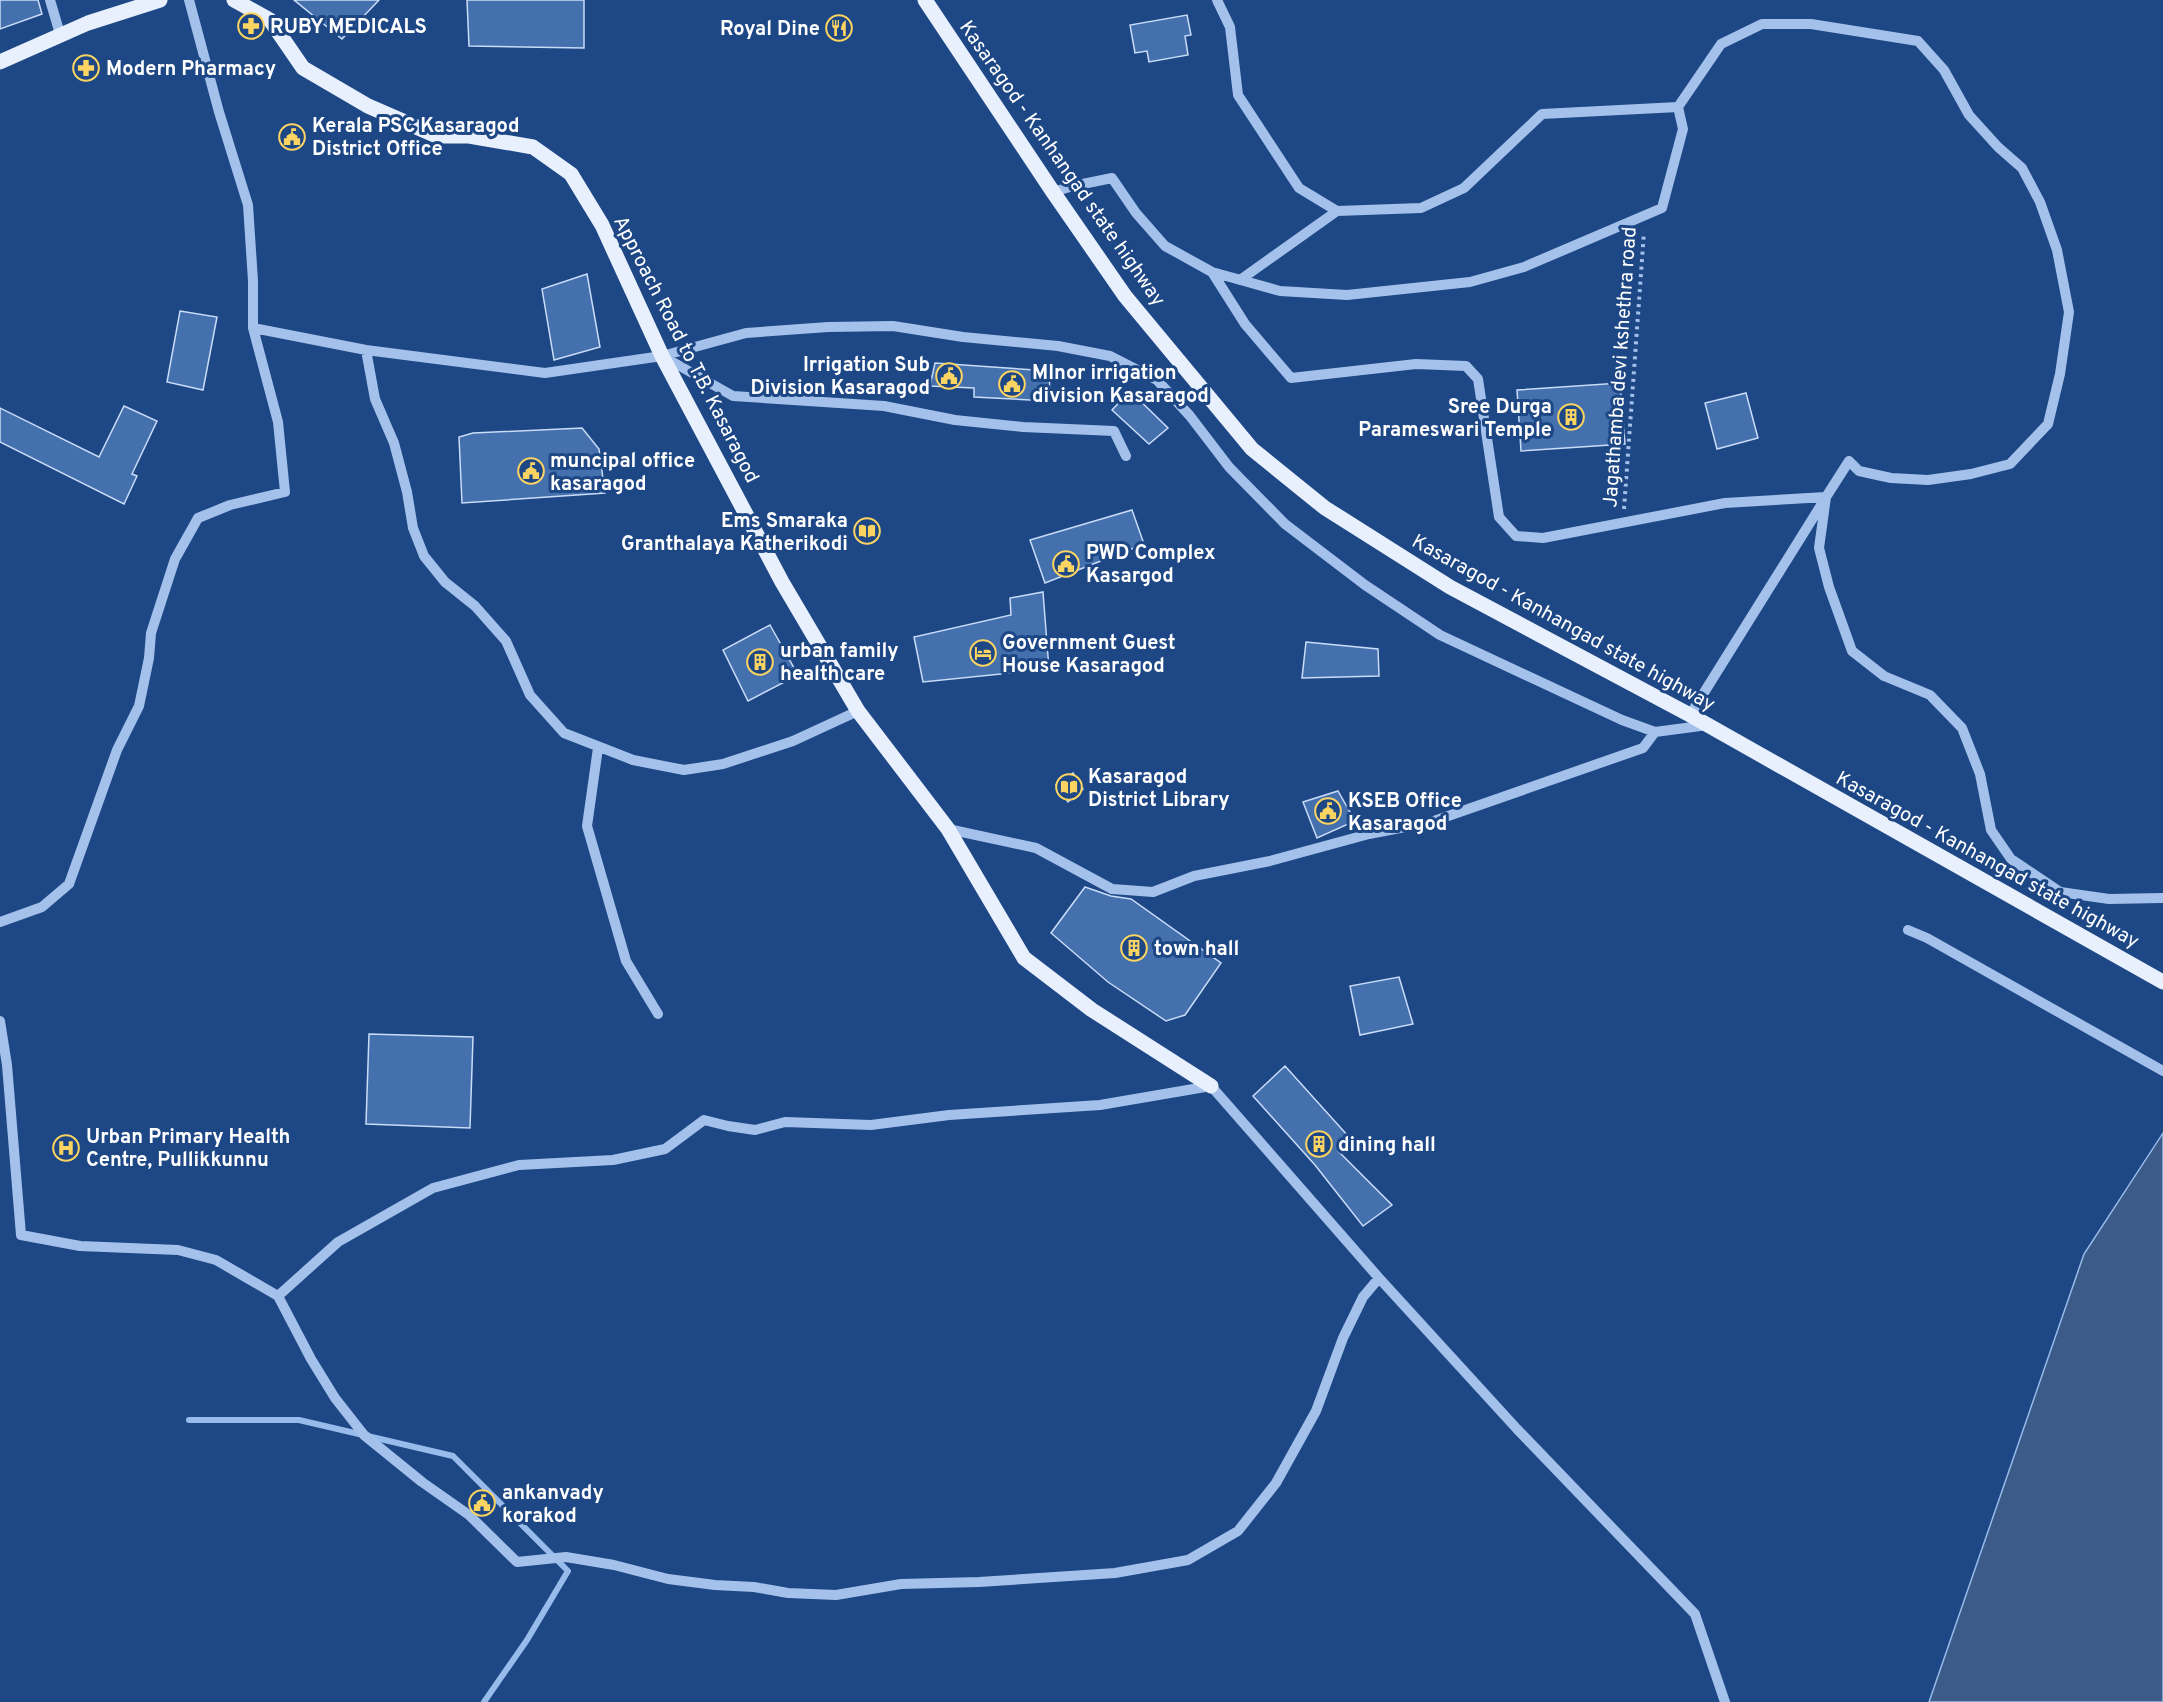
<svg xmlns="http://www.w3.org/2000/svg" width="2163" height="1702" font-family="Overpass,sans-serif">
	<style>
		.water { fill: #3c5b88; stroke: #97bcec; stroke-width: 1.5 }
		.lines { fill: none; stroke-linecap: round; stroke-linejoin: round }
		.stream { stroke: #97bcec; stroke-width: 6 }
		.building { fill: #4570ae; stroke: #c9dcf8; stroke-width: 1.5 }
		.path { stroke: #a4c1eb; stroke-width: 4; stroke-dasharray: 3 4.5; stroke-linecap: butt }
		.minor { stroke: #a4c1eb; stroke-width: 10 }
		.major { stroke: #e8f0fe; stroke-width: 15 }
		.labels { text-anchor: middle; stroke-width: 6; stroke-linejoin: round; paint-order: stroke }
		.poi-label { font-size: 20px; font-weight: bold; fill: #fff; stroke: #1d4785; text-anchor: start }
		.street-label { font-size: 20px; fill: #fff; stroke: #1d4785 }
	</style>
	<rect width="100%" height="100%" fill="#1d4785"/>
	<!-- water -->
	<path class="water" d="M2163,1133V1702H1929L2084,1254Z"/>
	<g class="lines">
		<!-- stream -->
		<path class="stream" d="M189,1420H299L453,1456L568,1571L527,1640L484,1702"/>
	</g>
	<!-- building -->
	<path class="building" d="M0,0H38L42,14L0,29Z
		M294,0H379L342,39Z
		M467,0H584V48L469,46Z
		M1187,15L1191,35L1185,36L1188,55L1149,62L1147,51L1135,53L1130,25Z
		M587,274L600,347L554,360L542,289Z
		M180,311L217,317L203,390L167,382Z
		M935,363L1050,371L1049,401L974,397V388L930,386Z
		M1620,383L1625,444L1521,451L1517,390Z
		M1130,391L1168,428L1149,444L1112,410Z
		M1746,393L1758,438L1717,449L1705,403Z
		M124,406L157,421L132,474L137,476L124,504L0,442V408L99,457Z
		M582,428L599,449L605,493L462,503L459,437L473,433Z
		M1132,510L1144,544L1045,583L1030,540Z
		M1043,592L1049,669L923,682L914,637L1011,615L1010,598Z
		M770,625L798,675L748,701L723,650Z
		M1306,642L1378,649L1379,676L1302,678Z
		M1073,773L1083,789L1068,802L1056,785Z
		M1338,791L1355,821L1317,838L1303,802Z
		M1085,887L1111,896L1131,899L1221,963L1185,1015L1166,1021L1108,982L1051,933Z
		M1399,977L1413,1024L1360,1035L1350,986Z
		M369,1034L473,1037L470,1128L366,1124Z
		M1285,1066L1349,1137L1338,1151L1392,1205L1363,1226L1315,1165L1253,1096Z"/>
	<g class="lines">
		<!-- path -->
		<path class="path" d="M1624,509L1644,232"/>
		<!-- minor -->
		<path class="minor" d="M50,0L60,34
			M189,0L219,112L248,205L253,281V328L366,350L545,373L662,356L746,333L828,327L893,326L963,337L1058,346L1110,356L1157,380L1190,416L1229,467L1285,524L1365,585L1440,635L1622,720L1655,732L1708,725
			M1217,0L1230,27L1238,95L1299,188L1337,211L1421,208L1464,188L1542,114L1678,107L1721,44L1762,24H1811L1918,41L1944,70L1969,115L1998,147L2022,168L2040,202L2057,250L2069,312L2060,374L2048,424L2010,464L1971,474L1928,480L1891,478L1859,471L1849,461L1826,497L1819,548L1829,587L1852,651L1884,676L1930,695L1962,728L1980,774L1991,830L2011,859L2060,892L2109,899L2163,898
			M1053,192L1073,186L1112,178L1136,213L1165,246L1212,272L1280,291L1347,295L1470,282L1524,267L1662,208L1683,129L1678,107
			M1212,272L1245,324L1291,378L1416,364L1466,366L1478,379L1499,517L1516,536L1543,538L1725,503L1826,497
			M1240,280L1337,211
			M366,350L375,399L394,443L407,492L413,528L424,556L445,582L475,606L506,641L530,695L564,733L633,760L684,770L723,764L793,741L858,711
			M662,356L733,396L884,406L955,420L1023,427L1114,431L1126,456
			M1690,715L1823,502
			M598,748L587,826L626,961L658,1014
			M948,829L1036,848L1112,889L1153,892L1194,876L1270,861L1369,834L1431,822L1643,748L1655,732
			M0,922L42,907L69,884L117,750L139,706L149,658L151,633L175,559L198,518L230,505L285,492L278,422L253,328
			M1908,930L1927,938L2163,1071
			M0,1021L7,1065L21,1235L80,1246L178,1250L216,1260L278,1296L311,1359L335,1398L364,1435L422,1482L469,1515L517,1562L566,1557L614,1565L668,1579L715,1585L754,1587L788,1593L836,1595L901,1584L979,1582L1115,1573L1188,1560L1238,1531L1276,1483L1316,1411L1343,1338L1363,1297L1379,1278
			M278,1296L338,1242L433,1188L519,1165L613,1160L665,1149L704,1120L728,1126L755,1130L785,1122L871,1125L949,1115L1100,1105L1211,1086L1379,1278L1517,1429L1695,1614L1725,1702"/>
		<!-- major -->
		<path class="major" d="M234,0L270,20L303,68L368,106L437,136H469L533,147L571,174L602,225L662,356L782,582L858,711L948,829L1024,958L1092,1010L1211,1086
			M925,0L1053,192L1125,296L1252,449L1325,508L1450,587L1690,715L2163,982
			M0,62L88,23L160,0"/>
	</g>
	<!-- icons -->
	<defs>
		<g id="pharmacy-ring" transform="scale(1.35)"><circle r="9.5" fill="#1d4785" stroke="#fbd462" stroke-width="1.5"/><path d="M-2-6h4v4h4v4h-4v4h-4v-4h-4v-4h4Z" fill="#fbd462"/></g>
		<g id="restaurant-ring" transform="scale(1.35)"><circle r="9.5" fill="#1d4785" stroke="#fbd462" stroke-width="1.5"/><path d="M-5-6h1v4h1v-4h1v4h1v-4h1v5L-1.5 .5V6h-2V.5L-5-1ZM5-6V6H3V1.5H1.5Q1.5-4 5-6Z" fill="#fbd462"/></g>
		<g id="civic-ring" transform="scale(1.35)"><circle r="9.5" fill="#1d4785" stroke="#fbd462" stroke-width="1.5"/><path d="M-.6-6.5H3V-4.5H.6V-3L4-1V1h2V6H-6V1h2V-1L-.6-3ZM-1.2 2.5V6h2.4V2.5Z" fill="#fbd462"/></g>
		<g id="building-ring" transform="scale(1.35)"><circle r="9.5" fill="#1d4785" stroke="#fbd462" stroke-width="1.5"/><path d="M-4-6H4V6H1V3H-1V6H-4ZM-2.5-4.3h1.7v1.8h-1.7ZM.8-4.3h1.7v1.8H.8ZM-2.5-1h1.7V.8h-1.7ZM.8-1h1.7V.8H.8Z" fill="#fbd462"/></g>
		<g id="library-ring" transform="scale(1.35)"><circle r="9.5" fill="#1d4785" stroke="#fbd462" stroke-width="1.5"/><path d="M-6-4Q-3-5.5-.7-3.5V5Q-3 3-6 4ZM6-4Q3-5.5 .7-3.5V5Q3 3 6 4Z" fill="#fbd462"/></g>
		<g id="hotel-ring" transform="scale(1.35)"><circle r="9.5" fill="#1d4785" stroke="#fbd462" stroke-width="1.5"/><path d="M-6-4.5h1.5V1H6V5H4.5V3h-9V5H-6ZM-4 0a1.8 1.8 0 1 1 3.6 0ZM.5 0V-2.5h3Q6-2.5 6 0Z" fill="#fbd462"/></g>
		<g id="hospital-ring" transform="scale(1.35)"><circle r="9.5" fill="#1d4785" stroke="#fbd462" stroke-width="1.5"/><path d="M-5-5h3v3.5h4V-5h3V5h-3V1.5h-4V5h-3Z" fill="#fbd462"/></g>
	</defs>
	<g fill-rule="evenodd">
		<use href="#pharmacy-ring" x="251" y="26"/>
		<use href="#restaurant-ring" x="839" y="28"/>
		<use href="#pharmacy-ring" x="86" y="68"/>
		<use href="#civic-ring" x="292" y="137"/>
		<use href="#civic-ring" x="949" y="376"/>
		<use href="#civic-ring" x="1012" y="384"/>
		<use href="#building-ring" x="1571" y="417"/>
		<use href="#civic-ring" x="531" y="471"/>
		<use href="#library-ring" x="867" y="531"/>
		<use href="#civic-ring" x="1066" y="564"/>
		<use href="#hotel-ring" x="983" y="653"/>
		<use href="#building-ring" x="760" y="662"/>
		<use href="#library-ring" x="1069" y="787"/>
		<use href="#civic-ring" x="1328" y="811"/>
		<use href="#building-ring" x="1134" y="948"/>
		<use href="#building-ring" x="1319" y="1144"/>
		<use href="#hospital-ring" x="66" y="1148"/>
		<use href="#civic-ring" x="482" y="1503"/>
	</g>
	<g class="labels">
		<!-- poi labels -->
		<g class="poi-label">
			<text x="270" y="33">RUBY MEDICALS</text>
			<text x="820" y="35" text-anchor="end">Royal Dine</text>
			<text x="106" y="75">Modern Pharmacy</text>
			<text x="312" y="132">Kerala PSC Kasaragod<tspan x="312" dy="23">District Office</tspan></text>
			<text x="930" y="371" text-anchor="end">Irrigation Sub<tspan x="930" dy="23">Division Kasaragod</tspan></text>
			<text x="1032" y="379">MInor irrigation<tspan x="1032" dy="23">division Kasaragod</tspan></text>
			<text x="1552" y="413" text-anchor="end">Sree Durga<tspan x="1552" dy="23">Parameswari Temple</tspan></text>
			<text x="550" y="467">muncipal office<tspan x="550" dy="23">kasaragod</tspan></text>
			<text x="848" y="527" text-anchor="end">Ems Smaraka<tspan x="848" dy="23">Granthalaya Katherikodi</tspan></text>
			<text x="1086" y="559">PWD Complex<tspan x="1086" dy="23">Kasargod</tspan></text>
			<text x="1002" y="649">Government Guest<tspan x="1002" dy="23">House Kasaragod</tspan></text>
			<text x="780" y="657">urban family<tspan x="780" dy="23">health care</tspan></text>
			<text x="1088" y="783">Kasaragod<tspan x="1088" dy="23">District Library</tspan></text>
			<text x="1348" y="807">KSEB Office<tspan x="1348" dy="23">Kasaragod</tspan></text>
			<text x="1154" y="955">town hall</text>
			<text x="86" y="1143">Urban Primary Health<tspan x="86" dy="23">Centre, Pullikkunnu</tspan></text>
			<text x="1338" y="1151">dining hall</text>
			<text x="502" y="1499">ankanvady<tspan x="502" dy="23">korakod</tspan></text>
		</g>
		<!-- street labels -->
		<g class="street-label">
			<text transform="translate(1063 163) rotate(55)" y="7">Kasaragod - Kanhangad state highway</text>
			<text transform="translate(687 349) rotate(63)" y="7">Approach Road to T.B. Kasaragod</text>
			<text transform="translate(1619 367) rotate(-86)" y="7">Jagathamba devi kshethra road</text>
			<text transform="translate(1564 622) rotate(29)" y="7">Kasaragod - Kanhangad state highway</text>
			<text transform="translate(1988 859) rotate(29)" y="7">Kasaragod - Kanhangad state highway</text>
		</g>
	</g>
</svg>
